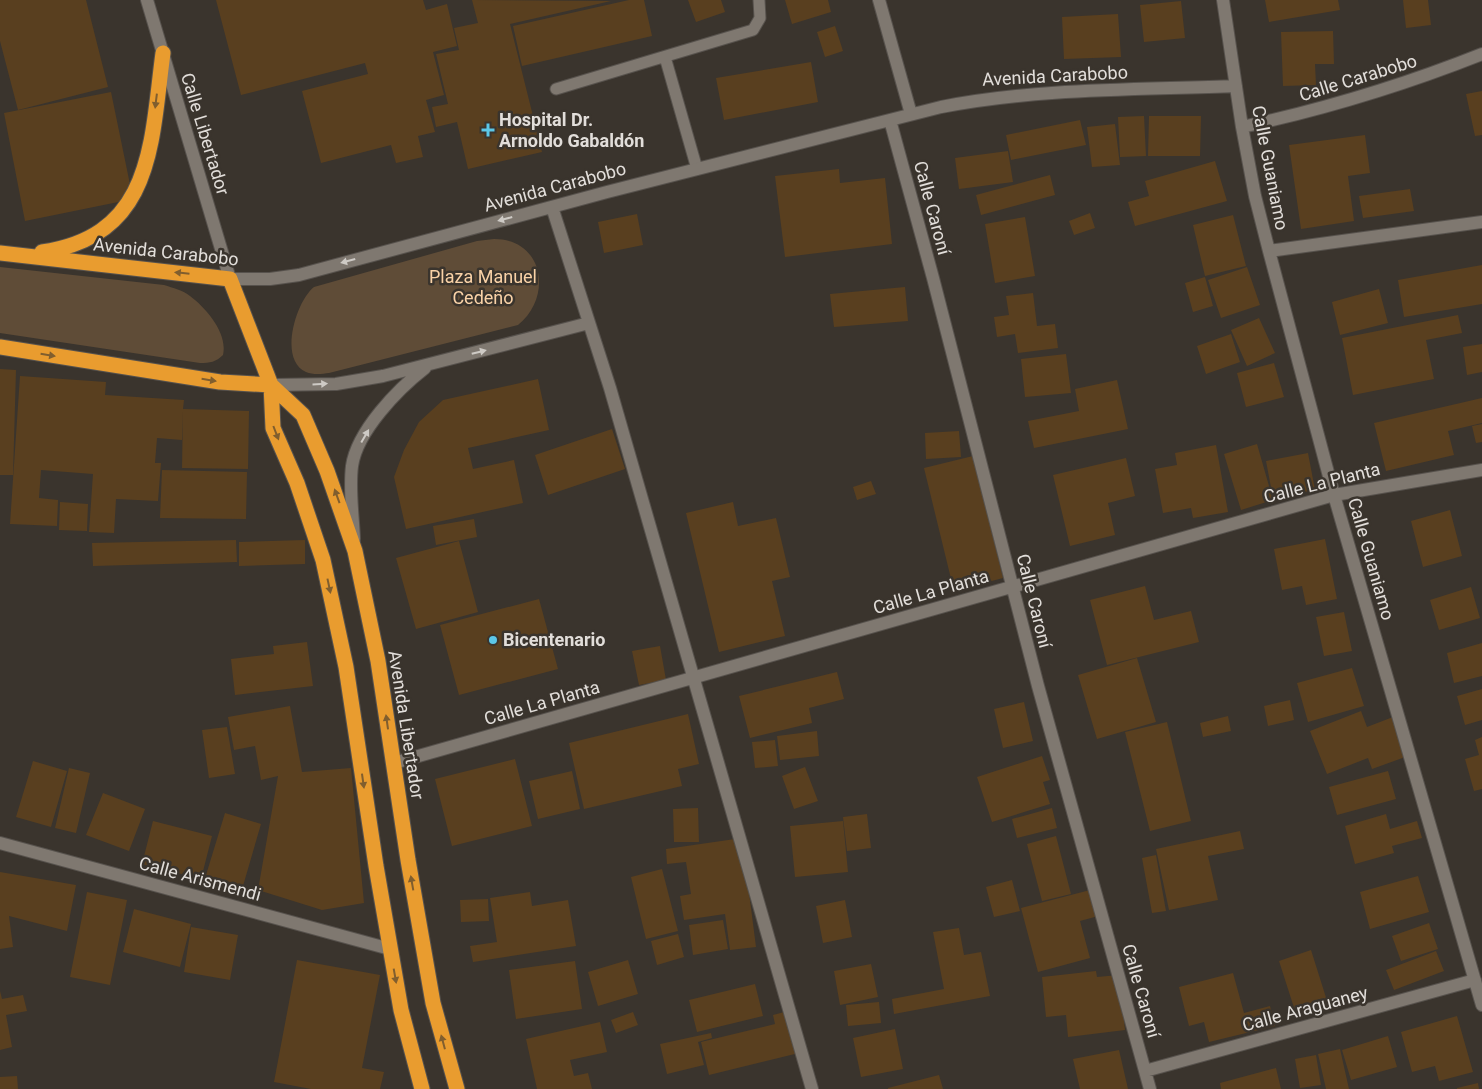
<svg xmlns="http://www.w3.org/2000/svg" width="1482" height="1089" font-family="Roboto,sans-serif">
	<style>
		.green { fill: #5f4c37 }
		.building { fill: #593f1f }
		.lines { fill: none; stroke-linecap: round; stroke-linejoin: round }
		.lane-casing { stroke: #57524d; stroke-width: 13 }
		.street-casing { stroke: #57524d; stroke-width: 14 }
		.highway-casing { stroke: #57524d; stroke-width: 17 }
		.lane { stroke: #7f7870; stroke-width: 11 }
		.street { stroke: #7f7870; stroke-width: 12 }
		.highway { stroke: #e99c2f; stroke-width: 15 }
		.oneway { fill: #805e2e }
		.oneway2 { fill: #cecac5 }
		.poi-dot { fill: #5cc7e7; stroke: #3a342d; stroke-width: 2 }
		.labels { text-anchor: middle; stroke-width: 5; stroke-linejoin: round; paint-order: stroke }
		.street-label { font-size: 18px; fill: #e2deda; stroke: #3a342d }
		.poi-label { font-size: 18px; font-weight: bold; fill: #e2deda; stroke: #3a342d; text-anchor: start }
		.park-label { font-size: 18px; fill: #f9d2a7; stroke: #3a342d }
	</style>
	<rect width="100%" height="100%" fill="#3a342d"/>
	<!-- green -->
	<path class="green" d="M494,239C544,239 553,297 518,325L329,373C322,374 313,375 306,372C278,360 296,301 314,287L477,241Z
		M0,267L164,285C173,288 183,290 190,296C206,308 228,333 223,355C216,362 210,363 200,363L0,333Z"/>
	<!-- building -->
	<path class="building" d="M0,0H86L108,87L18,110L0,41Z
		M216,0H423L426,10L447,4L457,46L433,52L444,95L426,100L435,132L418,136L423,157L396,163L391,145L321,163L302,91L368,74L365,63L241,95Z
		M472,0L611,1L510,24L542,152L468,169L457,122L436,127L432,107L448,104L436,54L459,50L454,28L478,23Z
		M629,0H644L652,36L522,66L513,26Z
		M688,0H721L725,12L696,22Z
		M785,0H828L831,12L792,24Z
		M1265,0H1338L1340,10L1269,22Z
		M1403,0H1428L1431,25L1406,28Z
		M1181,1L1185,38L1144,42L1140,5Z
		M1118,14L1121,57L1064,59L1062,17Z
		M835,26L843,51L825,57L817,32Z
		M1333,31L1334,64H1315L1316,85L1283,86L1281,32Z
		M811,62L818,102L724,120L716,78Z
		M1482,91V135L1475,136L1466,94Z
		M111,92L133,199L25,221L4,113Z
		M1144,116L1146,156L1120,157L1118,117Z
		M1149,116H1201L1200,156H1148Z
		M1080,120L1086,145L1011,160L1006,135Z
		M1115,124L1120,165L1092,167L1087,127Z
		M1365,135L1370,173L1348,176L1354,221L1301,229L1289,145Z
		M1008,151L1013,182L959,189L955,158Z
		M1215,161L1227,201L1135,226L1128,202L1149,196L1145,181Z
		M839,169L840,183L885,178L892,244L785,257L775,176Z
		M1050,175L1055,195L981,215L976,195Z
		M1410,189L1414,211L1363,218L1359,196Z
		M1090,213L1095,228L1074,235L1069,221Z
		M637,214L643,245L604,253L598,222Z
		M1233,215L1246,266L1205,276L1193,225Z
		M1025,217L1035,276L995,283L985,224Z
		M1482,265V304L1404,317L1398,280Z
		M1247,267L1260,305L1221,318L1208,280Z
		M1205,277L1213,306L1193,312L1185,283Z
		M905,287L908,321L834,327L830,294Z
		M1379,289L1388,323L1340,335L1332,302Z
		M1033,293L1037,326L1055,324L1058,348L1018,353L1015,334L997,337L994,317L1009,315L1006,296Z
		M1458,315L1462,333L1426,340L1434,379L1353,395L1342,338Z
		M1259,318L1275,353L1247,366L1231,330Z
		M1231,334L1240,362L1206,374L1197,346Z
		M1482,344V372L1467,375L1463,347Z
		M1066,354L1071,393L1025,397L1021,359Z
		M1274,363L1284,397L1246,407L1237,373Z
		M0,369L16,370L13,475H0Z
		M20,376L106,382L105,395L184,400L183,409L249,411L248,469L182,468L183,411L182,440L157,438L155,463H161L158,501L116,499L114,533L89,532L93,474L41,470L39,498L58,500L57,526L10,524Z
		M538,379L549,430L468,448L473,469L514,460L523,503L406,529L394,477L404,450L419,422L443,400Z
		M1117,380L1128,429L1034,448L1028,421L1079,411L1075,389Z
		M1482,398V423L1448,431L1454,455L1386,471L1374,423Z
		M1482,424V442L1476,443L1472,426Z
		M612,429L625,469L548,495L535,455Z
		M959,431L961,457L926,459L925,433Z
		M1257,444L1273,500L1241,510L1224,454Z
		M1216,445L1228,512L1193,518L1191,508L1163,513L1155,469L1177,465L1175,453Z
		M1308,453L1315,490L1273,498L1266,461Z
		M973,456L1003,578L954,591L924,468Z
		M1126,458L1135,496L1108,503L1115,535L1070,546L1053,475Z
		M162,470L247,472L246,519L160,518Z
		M871,481L876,494L857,500L853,487Z
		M60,502L88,504L87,531L59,530Z
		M733,502L738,526L776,518L790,577L772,581L785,636L719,652L686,513Z
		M1450,510L1462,556L1423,567L1411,521Z
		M474,519L477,537L436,545L433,526Z
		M1325,539L1337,599L1306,605L1302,586L1282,590L1274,549Z
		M236,540L237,562L93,566L92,543Z
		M305,540V564L239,566V542Z
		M459,541L478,612L416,629L396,558Z
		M1145,586L1154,620L1191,611L1199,642L1107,665L1090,600Z
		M1471,587L1480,618L1439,630L1430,600Z
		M539,599L558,669L459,695L440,625Z
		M1344,612L1352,651L1324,656L1316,617Z
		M307,642L313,686L235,695L231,659L274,654L273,646Z
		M1482,643V676L1454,683L1447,653Z
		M660,646L666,680L639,685L632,651Z
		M1137,658L1156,722L1097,739L1078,675Z
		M1352,668L1364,706L1308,722L1297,683Z
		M837,672L844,699L809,708L812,723L750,738L739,696Z
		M1482,689V720L1465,725L1457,696Z
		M1290,700L1294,720L1268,726L1264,706Z
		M1024,702L1033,741L1003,748L994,709Z
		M290,706L302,772L351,768L364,903L322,910L258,890L278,776L261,780L255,746L234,750L228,717Z
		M1361,711L1367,727L1393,717L1408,756L1372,769L1368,758L1327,774L1310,731Z
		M688,714L699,764L678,769L682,786L584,809L569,743Z
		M1228,716L1231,731L1203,737L1200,723Z
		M1167,722L1191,821L1150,831L1125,732Z
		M227,727L235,774L209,778L202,730Z
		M817,731L819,756L780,760L777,736Z
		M1482,737V789L1474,791L1465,759L1479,755L1475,740Z
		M775,740L778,766L755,768L752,742Z
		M1042,756L1050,780L1043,782L1050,804L992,822L977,777Z
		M515,759L532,826L452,846L435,779Z
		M33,761L67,771L51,827L16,817Z
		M805,767L818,801L794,809L782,776Z
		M69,768L90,773L76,833L55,828Z
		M572,771L580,809L538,819L529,781Z
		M1388,771L1396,799L1337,815L1329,787Z
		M103,793L145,809L129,851L86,835Z
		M698,808L699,842H674L673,809Z
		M1052,808L1057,828L1017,838L1012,819Z
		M225,813L261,824L243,886L206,875Z
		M867,814L871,848L847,851L843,817Z
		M1386,814L1390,829L1417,821L1422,838L1392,846L1394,853L1355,864L1345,826Z
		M153,821L212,836L201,879L142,864Z
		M843,821L848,872L795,877L790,826Z
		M1240,831L1244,849L1208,856L1218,900L1169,910L1156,849Z
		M1056,836L1071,894L1042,901L1027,844Z
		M742,838L756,947L730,950L725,914L684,920L680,896L691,894L686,862L667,864L666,849Z
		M1156,855L1166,911L1152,913L1142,858Z
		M662,869L678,931L646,939L631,877Z
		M0,872L76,885L67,931L9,916L13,947L0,949Z
		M1418,876L1429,912L1370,929L1360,892Z
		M1012,880L1020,911L994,917L986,887Z
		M1094,889L1102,915L1080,921L1090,958L1038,972L1021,908Z
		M87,892L127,900L110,985L70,977Z
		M530,892L532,906L568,900L576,946L473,962L470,946L497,942L490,898Z
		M488,899L489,921L461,922L460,900Z
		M845,900L852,937L823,943L816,906Z
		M134,909L191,924L180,967L123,952Z
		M723,920L728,949L693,955L689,925Z
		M1429,923L1438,949L1401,961L1392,936Z
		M191,927L238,935L230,980L184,972Z
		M959,928L964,955L981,952L990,996L894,1014L892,999L944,989L933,932Z
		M678,934L684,957L657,965L651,941Z
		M1311,950L1329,1007L1297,1017L1279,961Z
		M1436,951L1444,971L1394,990L1386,970Z
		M297,960L380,975L362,1068L384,1072L380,1089H311L274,1082Z
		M628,960L638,994L598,1006L588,972Z
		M575,961L582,1009L516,1019L509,970Z
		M871,964L878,997L840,1005L834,971Z
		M1096,971L1097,977L1119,975L1125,1030L1068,1037L1066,1015L1046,1017L1042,977Z
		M1233,973L1244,1013L1270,1006L1275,1026L1209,1042L1204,1022L1189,1026L1179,987Z
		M755,984L763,1016L697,1032L689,1000Z
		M0,991L2,999L23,995L27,1011L6,1015L12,1047L0,1050Z
		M879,1002L881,1023L848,1026L846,1005Z
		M792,1010L803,1052L709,1075L701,1042L775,1024L773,1015Z
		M633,1012L638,1025L616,1033L611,1020Z
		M1457,1016L1473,1072L1439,1081L1435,1066L1412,1072L1401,1032Z
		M600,1022L607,1052L570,1060L574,1076L588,1073L592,1089H537L526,1039Z
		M895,1029L903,1069L861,1077L853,1038Z
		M711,1033L712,1038L698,1042L704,1065L667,1074L660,1044Z
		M1388,1036L1397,1067L1351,1080L1342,1050Z
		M1340,1049L1349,1089H1326L1318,1054Z
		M1119,1050L1128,1089H1080L1073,1059Z
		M1316,1055L1321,1085L1300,1088L1295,1059Z
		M1276,1068L1281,1089H1221L1220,1083Z
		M939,1075L943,1089H888V1088Z
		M17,1076L18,1089H0V1077Z
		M1478,1083L1479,1089H1457V1088Z"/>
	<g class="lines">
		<!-- lane casing -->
		<g class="lane-casing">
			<path id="lane" d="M665,57L697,169
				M556,89L753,30L760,18L759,0"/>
		</g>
		<!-- street casing -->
		<g class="street-casing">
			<path id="street" d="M147,0L230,279H270L299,275L607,192L941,107C1038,88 1138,90 1236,86
				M879,0L911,114
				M1223,0L1242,127L1255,196L1269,251L1334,495L1482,1005
				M890,120L933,278L1038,686L1150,1089
				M1242,127C1325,109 1404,85 1482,54
				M552,207L610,388L812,1089
				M1269,251L1482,222
				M271,385L336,384L383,376L589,323
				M354,539C353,515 349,490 352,466C357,431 398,389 425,368
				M394,763L1334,495L1482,470
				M0,843L390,949
				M1145,1071L1475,980"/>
		</g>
		<!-- highway casing -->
		<g class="highway-casing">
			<path id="highway" d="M42,252C154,236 151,142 163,53
				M0,253L230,279L271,385L273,428L297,483L323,560L346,667L376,866L401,1010L422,1089
				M0,347L220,382L271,385
				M271,385L303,415L327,471L355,551L378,661L408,860L433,1003L457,1089"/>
		</g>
		<!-- lane -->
		<use href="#lane" class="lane"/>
		<!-- street -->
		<use href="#street" class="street"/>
		<!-- highway -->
		<use href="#highway" class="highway"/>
	</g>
	<!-- one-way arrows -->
	<defs><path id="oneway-solid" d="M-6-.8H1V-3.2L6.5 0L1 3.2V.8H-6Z" transform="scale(1.25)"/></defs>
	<g class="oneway">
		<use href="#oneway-solid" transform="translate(156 101) rotate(97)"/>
		<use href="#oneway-solid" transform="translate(182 273) rotate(-174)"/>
		<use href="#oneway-solid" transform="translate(48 355) rotate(9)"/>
		<use href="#oneway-solid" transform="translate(209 380) rotate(9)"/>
		<use href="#oneway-solid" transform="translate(276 433) rotate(69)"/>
		<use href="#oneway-solid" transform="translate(337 496) rotate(-110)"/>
		<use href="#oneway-solid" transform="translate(329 586) rotate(78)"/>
		<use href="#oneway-solid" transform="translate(387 722) rotate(-98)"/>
		<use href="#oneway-solid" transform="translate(363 781) rotate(82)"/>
		<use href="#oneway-solid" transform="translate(412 883) rotate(-100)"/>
		<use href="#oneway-solid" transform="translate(395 976) rotate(80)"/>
		<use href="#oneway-solid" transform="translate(443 1042) rotate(-105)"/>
	</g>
	<g class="oneway2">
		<use href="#oneway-solid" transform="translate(505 219) rotate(165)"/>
		<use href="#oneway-solid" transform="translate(348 261) rotate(165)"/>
		<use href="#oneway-solid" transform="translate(479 352) rotate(-14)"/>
		<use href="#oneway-solid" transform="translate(320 384) rotate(-3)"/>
		<use href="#oneway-solid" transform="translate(365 436) rotate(-60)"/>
	</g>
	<!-- markers -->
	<g class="poi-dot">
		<path d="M485.5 122.5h5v5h5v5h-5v5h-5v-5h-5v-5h5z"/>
		<circle cx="493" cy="640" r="5"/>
	</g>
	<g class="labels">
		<!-- street labels -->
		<g class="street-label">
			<text transform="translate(1055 76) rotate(-3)" y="6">Avenida Carabobo</text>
			<text transform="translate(1358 78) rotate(-17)" y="6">Calle Carabobo</text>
			<text transform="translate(205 134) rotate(73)" y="6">Calle Libertador</text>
			<text transform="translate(1270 168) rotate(79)" y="6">Calle Guaniamo</text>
			<text transform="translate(555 187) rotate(-15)" y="6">Avenida Carabobo</text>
			<text transform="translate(932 208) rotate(75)" y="6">Calle Caroní</text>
			<text transform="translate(166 252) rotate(6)" y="6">Avenida Carabobo</text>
			<text transform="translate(1322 483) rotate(-14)" y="6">Calle La Planta</text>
			<text transform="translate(1371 559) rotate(74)" y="6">Calle Guaniamo</text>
			<text transform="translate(931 592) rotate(-16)" y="6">Calle La Planta</text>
			<text transform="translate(1034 601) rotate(76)" y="6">Calle Caroní</text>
			<text transform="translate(542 703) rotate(-16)" y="6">Calle La Planta</text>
			<text transform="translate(406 725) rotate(81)" y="6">Avenida Libertador</text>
			<text transform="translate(200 879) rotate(15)" y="6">Calle Arismendi</text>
			<text transform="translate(1141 991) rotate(74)" y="6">Calle Caroní</text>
			<text transform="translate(1305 1009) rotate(-15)" y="6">Calle Araguaney</text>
		</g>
		<!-- poi labels -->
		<g class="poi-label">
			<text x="499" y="126">Hospital Dr.<tspan x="499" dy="21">Arnoldo Gabaldón</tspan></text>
			<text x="503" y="646">Bicentenario</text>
		</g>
		<!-- park labels -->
		<g class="park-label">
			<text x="483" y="283">Plaza Manuel<tspan x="483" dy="21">Cedeño</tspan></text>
		</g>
	</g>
</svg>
